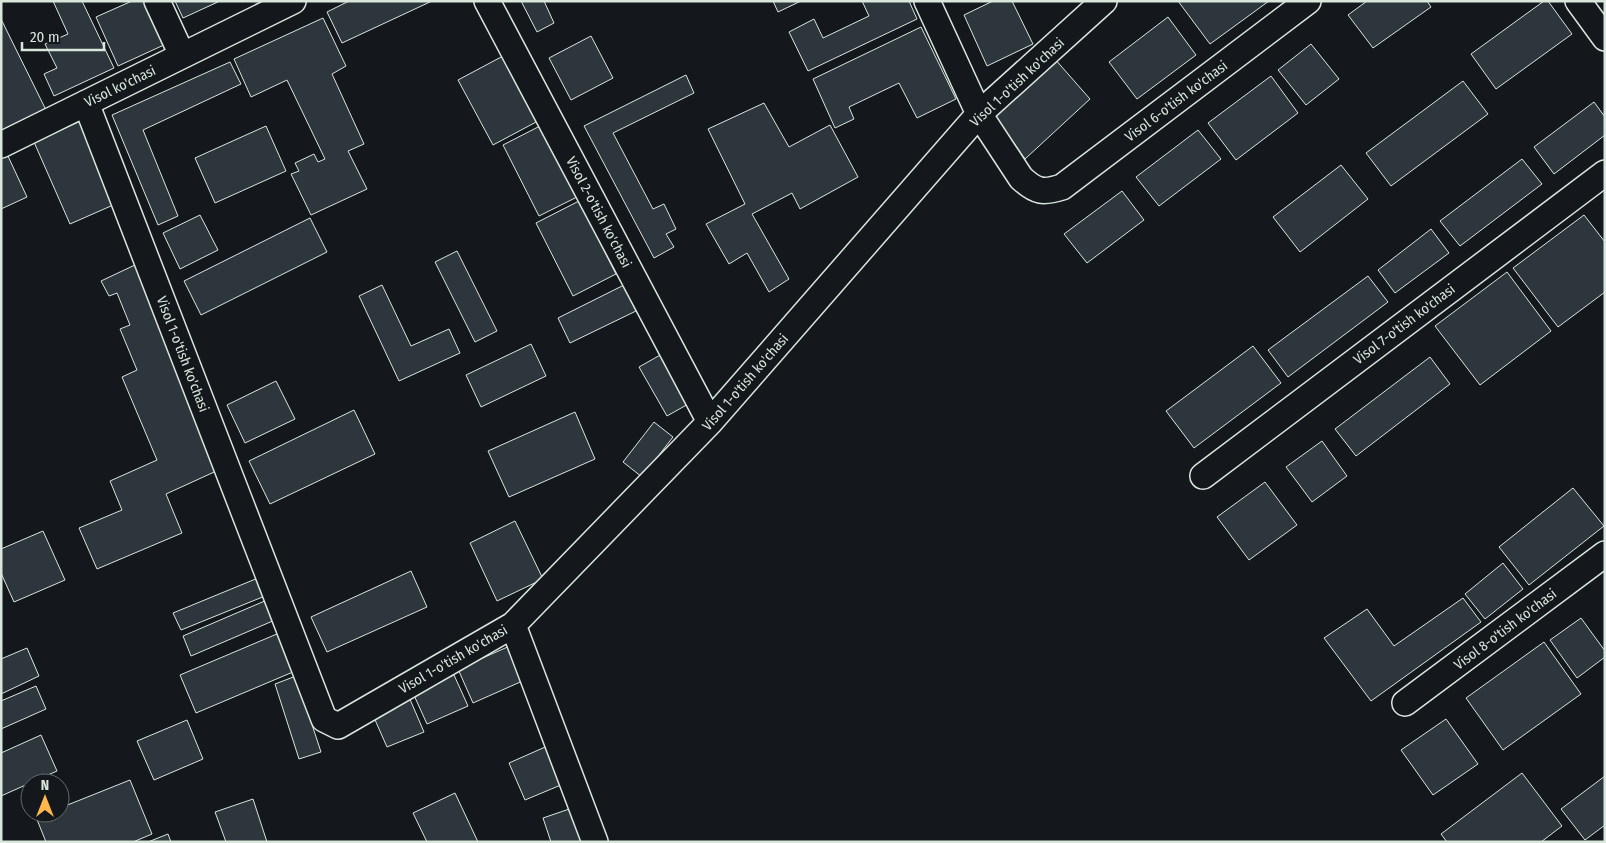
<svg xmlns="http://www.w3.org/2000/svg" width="1606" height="843" font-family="'Fira Sans Condensed',sans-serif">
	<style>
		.building { fill: #2c363c; stroke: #d8e6dc }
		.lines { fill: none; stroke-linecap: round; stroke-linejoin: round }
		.street-casing { stroke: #d8e6dc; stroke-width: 28 }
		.street { stroke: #14181c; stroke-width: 25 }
		.labels { text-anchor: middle; stroke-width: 4; stroke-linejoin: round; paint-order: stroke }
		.street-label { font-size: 14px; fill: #d8e6dc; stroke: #14181c }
	</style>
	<rect width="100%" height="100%" fill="#14181c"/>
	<!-- building -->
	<path class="building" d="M53,1H82L114,68L54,96L44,74L57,68L45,44L68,34Z
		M132,1H147L166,44L118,66L96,17Z
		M175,1H220L183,18Z
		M349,1H432L342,43L327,12Z
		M521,1H544L554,23L537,32Z
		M773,1H801L778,12Z
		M862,1H909L917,19L808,71L789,32L814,19L823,38L869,16Z
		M993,1H1012L1033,44L987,66L964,15Z
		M1178,1H1269L1210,44Z
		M1367,1H1427L1431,7L1373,48L1348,15Z
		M1544,1H1548L1572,34L1496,89L1471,54Z
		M1168,17L1196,55L1137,99L1109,62Z
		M323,18L346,66L332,74L364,144L348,151L367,189L311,215L291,174L299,171L295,163L314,154L318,162L325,159L287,80L251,97L234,59Z
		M1,19L46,110L1,133Z
		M921,27L956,99L917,118L899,83L849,107L854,119L835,128L813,79Z
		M591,36L613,78L571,100L549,58Z
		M1311,44L1339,79L1306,105L1278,70Z
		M503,56L538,121L493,145L458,80Z
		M1054,58L1090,99L1025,159L995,116Z
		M230,62L241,84L143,130L178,216L158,225L112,115Z
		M686,75L694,93L613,133L653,209L664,204L676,229L666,234L674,247L654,258L584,126Z
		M1271,76L1298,113L1236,160L1208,123Z
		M1463,81L1488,114L1391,186L1366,153Z
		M1594,102L1605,117V135L1554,174L1534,147Z
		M764,103L789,147L830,125L858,177L800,209L792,193L752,214L789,279L769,292L747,253L729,264L706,224L745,204L708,129Z
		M83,120L120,202L70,224L34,142Z
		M266,126L286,171L215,203L195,158Z
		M540,126L577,197L539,216L503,145Z
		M1198,130L1221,159L1159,206L1136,177Z
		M7,154L27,197L1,209V156Z
		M1522,159L1542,184L1460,246L1440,221Z
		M1341,165L1368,199L1300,252L1273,217Z
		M1122,191L1144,220L1087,263L1064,234Z
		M579,201L616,274L573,296L536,223Z
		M200,215L218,250L180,269L163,233Z
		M1584,215L1605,242V292L1558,327L1513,268Z
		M310,218L327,252L201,315L184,281Z
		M1431,229L1449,253L1395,293L1378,270Z
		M457,251L497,331L475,342L435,262Z
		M137,264L223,468L166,494L182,533L97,569L79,528L122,510L110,481L157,460L122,377L137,370L120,329L130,325L117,293L109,296L101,281Z
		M1507,272L1551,331L1480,385L1435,326Z
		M1368,276L1388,302L1288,377L1268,350Z
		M382,285L411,346L449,329L460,353L399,381L359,296Z
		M624,285L636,311L570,343L558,318Z
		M531,344L546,376L481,407L466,375Z
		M1253,346L1281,383L1194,448L1166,411Z
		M662,354L690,403L667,416L639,367Z
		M1430,357L1450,384L1356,456L1335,429Z
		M276,381L295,419L245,443L227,405Z
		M354,410L375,454L270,504L249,461Z
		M575,412L595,459L509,497L488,451Z
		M654,422L673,437L642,477L623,462Z
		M1322,441L1347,476L1312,502L1286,467Z
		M1265,482L1297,525L1249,560L1217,517Z
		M1573,488L1604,526L1529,585L1499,547Z
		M515,521L543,579L497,601L470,543Z
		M43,531L65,580L14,602L1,573V549Z
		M1503,563L1523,589L1485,619L1465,594Z
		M411,571L427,607L327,652L311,617Z
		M258,578L265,596L181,630L173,613Z
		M1463,598L1481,622L1371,701L1324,638L1367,609L1394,646Z
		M267,600L275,620L191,656L183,636Z
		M1581,618L1605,651V657L1577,678L1550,640Z
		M284,631L300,669L196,713L180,675Z
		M1544,642L1581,694L1503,750L1466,698Z
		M512,645L527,679L473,703L458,669Z
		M27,648L39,676L1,694V659Z
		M454,675L468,706L427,724L413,693Z
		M296,676L321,752L299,759L275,684Z
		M36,686L46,709L1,729V701Z
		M409,697L424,732L387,747L372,713Z
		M1446,719L1478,764L1433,795L1401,750Z
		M187,720L203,759L154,780L137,741Z
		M41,735L57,771L1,796V753Z
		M552,744L568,782L525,800L509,763Z
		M1522,773L1562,826L1541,842H1447L1441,834Z
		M1605,776V825L1585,840L1561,809Z
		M130,780L152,834L133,842H46L36,817L47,813H60V808Z
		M455,793L478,842H427L413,813Z
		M253,799L267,842H226L215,812Z
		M578,806L591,842H551L543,818Z
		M168,834L171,842H148Z"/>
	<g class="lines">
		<!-- street casing -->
		<g class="street-casing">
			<path id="street" d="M157,1L182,55
				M487,1L710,422
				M927,1L979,114L1021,178C1036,192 1043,193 1062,187L1308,1
				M1578,1L1605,38
				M86,103L324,719L338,726L513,625L710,422L979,114L1104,1
				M1,145L293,1
				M1203,476L1605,173
				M513,625L595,842
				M1405,703L1605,554"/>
		</g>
		<!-- street -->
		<use href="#street" class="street"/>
	</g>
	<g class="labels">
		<!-- street labels -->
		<g class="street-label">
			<text transform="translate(1017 82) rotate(-43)" y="5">Visol 1-o'tish ko'chasi</text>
			<text transform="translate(120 86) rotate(-26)" y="5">Visol ko'chasi</text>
			<text transform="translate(1176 101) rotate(-37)" y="5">Visol 6-o'tish ko'chasi</text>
			<text transform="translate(599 212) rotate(62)" y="5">Visol 2-o'tish ko'chasi</text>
			<text transform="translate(1404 324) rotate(-37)" y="5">Visol 7-o'tish ko'chasi</text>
			<text transform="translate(183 354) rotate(69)" y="5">Visol 1-o'tish ko'chasi</text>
			<text transform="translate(745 382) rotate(-49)" y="5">Visol 1-o'tish ko'chasi</text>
			<text transform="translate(1505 629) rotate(-37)" y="5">Visol 8-o'tish ko'chasi</text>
			<text transform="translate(453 659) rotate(-30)" y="5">Visol 1-o'tish ko'chasi</text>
		</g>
	</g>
	<!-- border -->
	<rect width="1606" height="843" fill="none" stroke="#d8e6dc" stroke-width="5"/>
	<!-- north arrow -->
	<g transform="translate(45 798)"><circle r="24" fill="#14181c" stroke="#626a69"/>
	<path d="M0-4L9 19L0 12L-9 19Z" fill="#ffb74d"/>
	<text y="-8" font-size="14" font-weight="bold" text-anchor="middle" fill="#d8e6dc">N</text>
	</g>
	<!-- scale -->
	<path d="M22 42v8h82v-8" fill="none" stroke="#d8e6dc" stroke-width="2.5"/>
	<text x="30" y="42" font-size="15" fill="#d8e6dc" stroke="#14181c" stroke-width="4" paint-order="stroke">20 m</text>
</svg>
